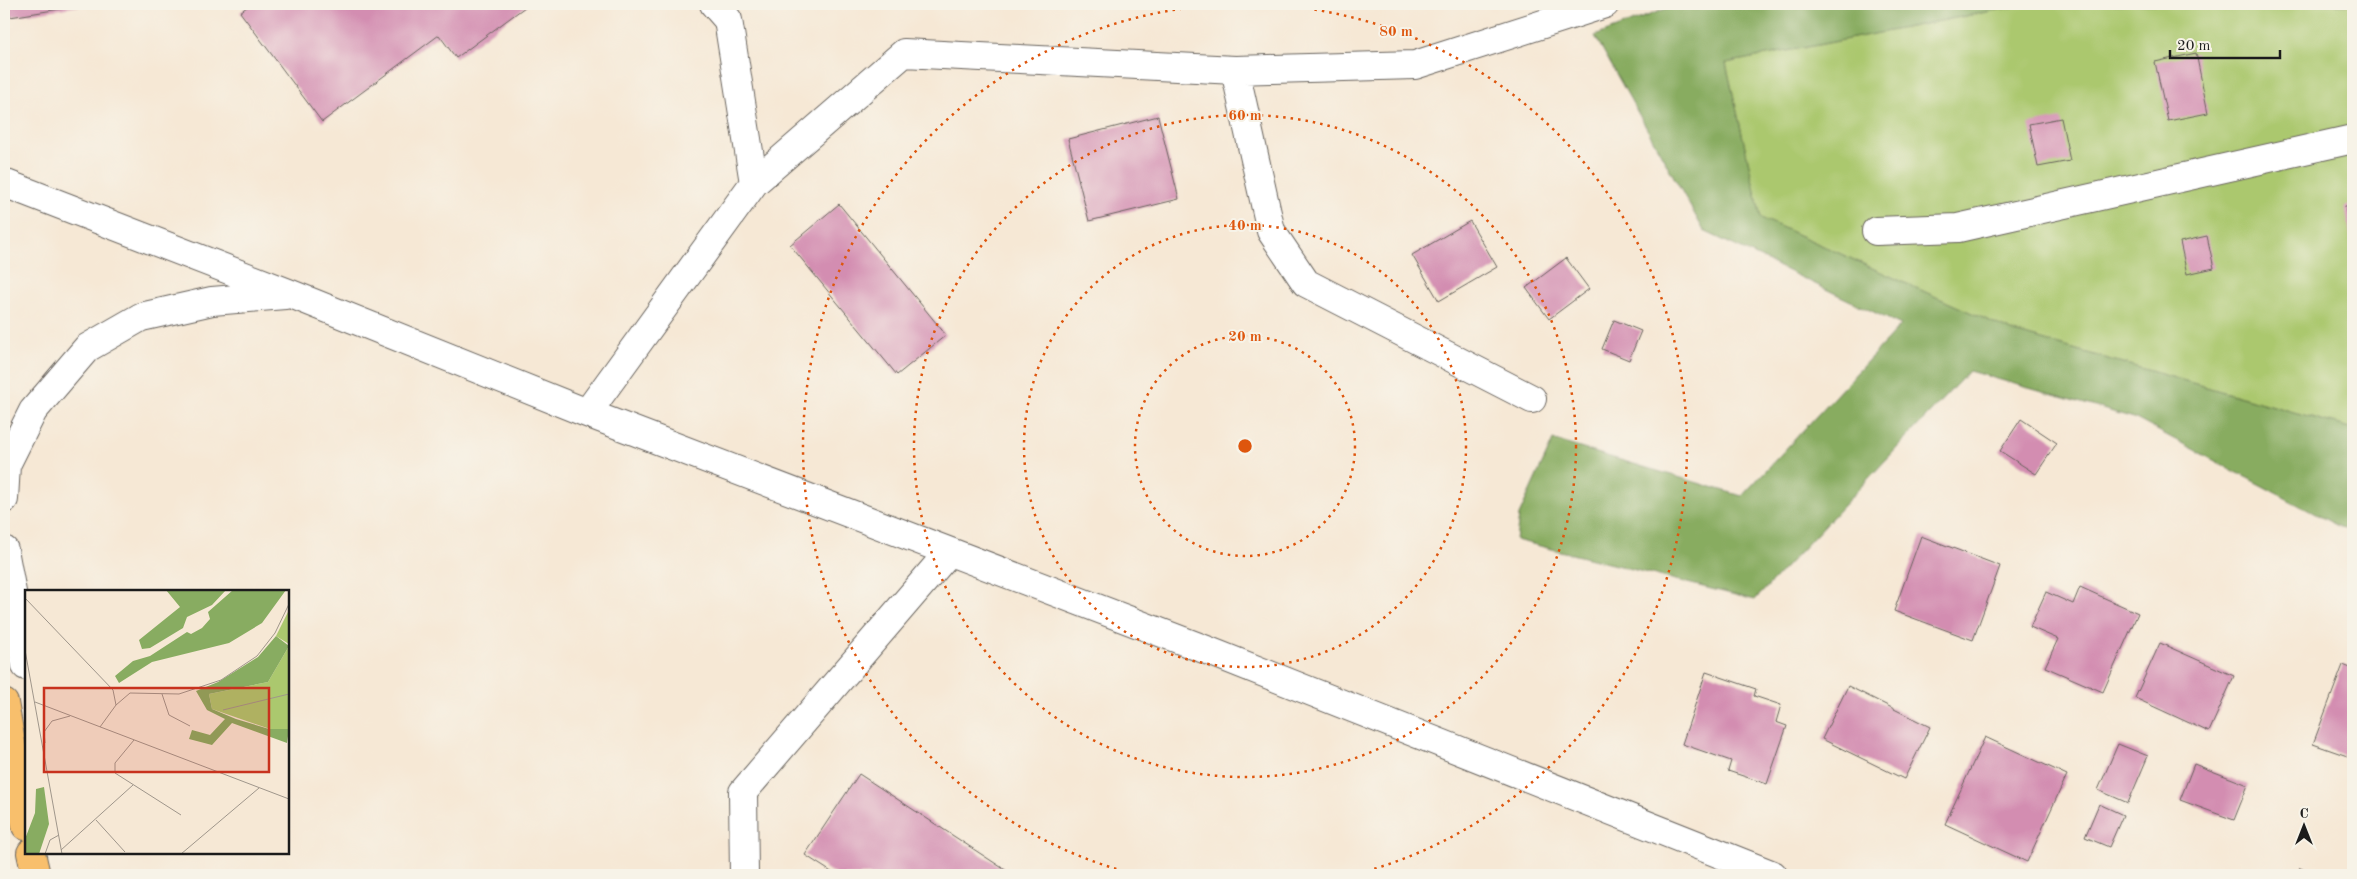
<svg xmlns="http://www.w3.org/2000/svg" width="2357" height="879" font-family="'Old Standard TT',serif">
	<style>
		.green { fill: #abc86e; stroke: #647245 }
		.forest { fill: #88ac61; stroke: #52643e }
		.building { fill: #d38db1 }
		.lines { fill: none; stroke-linecap: round; stroke-linejoin: round }
		.minor-casing { stroke: #68635d; stroke-width: 30 }
		.major-casing { stroke: #68635d; stroke-width: 30 }
		.minor { stroke: #fff; stroke-width: 28 }
		.major { stroke: #f8bf6c; stroke-width: 28 }
		.ring { fill: none; stroke: #de560d; stroke-width: 2.5; stroke-dasharray: 2.5 5 }
		.inset-road { fill: none; stroke: #9f968b; stroke-width: 1 }
		.view { fill: #c8321e; fill-opacity: 0.15; stroke: #c8321e; stroke-width: 2.5 }
		.inset-edge { fill: none; stroke: #1c1c1c; stroke-width: 2.5 }
		.centre { fill: #de560d; stroke: #f7f3e8; stroke-width: 2.5 }
		.ring-label { font-size: 15px; text-anchor: middle; font-weight: bold; fill: #de560d; stroke: #f7f3e8; stroke-width: 4; stroke-linejoin: round; paint-order: stroke }
	</style>
	<rect width="100%" height="100%" fill="#f7f3e8"/>
	<filter id="ink" filterUnits="userSpaceOnUse"><feTurbulence type="fractalNoise" baseFrequency=".02" numOctaves="2"/><feDisplacementMap in="SourceGraphic" scale="10" xChannelSelector="R" yChannelSelector="G"/><feConvolveMatrix kernelMatrix="1 2 1 2 8 2 1 2 1" color-interpolation-filters="sRGB"/></filter>
	<filter id="wash" filterUnits="userSpaceOnUse"><feTurbulence type="fractalNoise" baseFrequency=".0096" numOctaves="4" result="noise"/><feDisplacementMap in="SourceGraphic" scale="20" xChannelSelector="R" yChannelSelector="G"/><feGaussianBlur stdDeviation="1.12" result="paint"/><feColorMatrix in="noise" values="0 0 0 0 0 0 0 0 0 0 0 0 0 0 0 0 0 1.4 0 .05"/><feComposite in="paint" operator="in"/></filter>
	<g filter="url(#wash)">
		<rect width="100%" height="100%" fill="#f6e8d5"/>
		<!-- green -->
		<path class="green" d="M2027,4H2353V429L2014,332L1761,218L1726,63Z"/>
		<!-- forest -->
		<path class="forest" d="M1678,4H2027L1726,63L1761,218L2014,332L2353,429V530L2340,527L2134,418L1969,371L1755,600L1516,540L1519,515L1553,440L1742,496L1901,325L1704,231L1595,36Z"/>
		<g id="blocks">
			<!-- building -->
			<path class="building" d="M7,4H85V5L10,17Z
				M251,4H529L456,58L439,35L322,122L240,12Z
				M2196,53L2208,113L2168,121L2155,62Z
				M1158,116L1179,199L1089,221L1068,139Z
				M2061,118L2070,161L2038,167L2029,124Z
				M839,204L946,335L897,375L790,245Z
				M2353,204V246H2352L2345,206Z
				M1470,221L1497,267L1439,301L1412,255Z
				M2207,236L2214,268L2187,274L2180,242Z
				M1566,258L1589,289L1549,319L1526,288Z
				M1614,320L1641,331L1629,360L1602,349Z
				M2021,419L2057,443L2036,474L2000,451Z
				M1921,536L2000,566L1973,640L1894,611Z
				M2080,587L2138,613L2103,692L2045,667L2058,639L2030,627L2046,592L2073,604Z
				M2160,643L2234,676L2209,732L2135,698Z
				M2343,665L2353,669V758L2313,744Z
				M1706,672L1756,689L1754,696L1781,705L1776,722L1787,726L1767,784L1728,771L1731,761L1682,744Z
				M1848,686L1930,727L1904,779L1822,739Z
				M1985,737L2067,775L2027,862L1945,824Z
				M2118,744L2148,756L2128,803L2098,790Z
				M2194,764L2248,785L2234,820L2180,800Z
				M859,774L1013,875H836L805,855Z
				M2099,804L2123,815L2109,847L2085,837Z
				M2300,868L2317,875H2297Z"/>
		</g>
	</g>
	<g filter="url(#ink)">
		<use href="#blocks" fill-opacity="0" stroke="#68635d" stroke-width="1"/>
		<g class="lines">
			<!-- minor casing -->
			<g class="minor-casing">
				<path id="minor" d="M1235,70L1271,231L1306,283L1532,399
					M4,183L291,294L587,413L1204,649L1773,875
					M754,183L904,53L1235,70L1415,65L1605,4
					M1876,231L1958,228L2353,139
					M587,413L754,183L728,20L714,4
					M4,499L6,465L33,411L87,348L141,317L212,301L285,295
					M4,550L26,666
					M744,875L743,792L949,552"/>
			</g>
			<!-- major casing -->
			<g class="major-casing">
				<path id="major" d="M4,703L26,826
					M31,853L36,875"/>
			</g>
			<!-- minor -->
			<use href="#minor" class="minor"/>
			<!-- major -->
			<use href="#major" class="major"/>
		</g>
	</g>
	<!-- distance rings -->
	<g class="ring">
		<circle cx="1245" cy="446" r="110"/>
		<circle cx="1245" cy="446" r="221"/>
		<circle cx="1245" cy="446" r="331"/>
		<path d="M1138 875A442 442 0 1 1 1352 875"/>
	</g>
	<!-- overview -->
	<g transform="translate(25 590)">
		<rect width="264" height="264" fill="#f6e8d5"/>
		<path d="M264,20V54L251,46ZM264,56V139H245L187,119L184,104L243,92Z" fill="#abc86e"/>
		<path d="M141,0H201L187,15L162,27L158,38L125,58L117,59L114,50L155,17ZM208,0H261L237,33L204,53L127,72L94,93L90,86L108,71L125,66L162,42L166,44L177,38L185,29L183,22ZM251,46L264,56L243,92L184,104L187,119L211,129L244,139H264L262,153L207,133L187,155L164,149L167,140L185,145L200,129L182,120L171,101L193,92L233,67ZM19,197L24,234L14,264H0V249L10,223L11,199Z" fill="#88ac61"/>
		<path class="inset-road" d="M0,8L88,100L91,115L75,137M0,60L37,264M137,104L144,125L165,136M10,112L264,209M91,115L105,103L154,104L196,90L232,66L250,43L264,14M198,120L264,104M109,150L90,173V183L156,225M20,153L19,142L27,131L45,126M71,230L100,262M36,260L108,195M20,264L25,250L34,245M156,264L234,198"/>
		<path class="view" d="M19,98H244V182H19Z"/>
		<rect width="264" height="264" class="inset-edge"/>
	</g>
	<circle cx="1245" cy="446" r="8" class="centre"/>
	<g class="ring-label">
		<text x="1396" y="36">80 m</text>
		<text x="1245" y="120">60 m</text>
		<text x="1245" y="230">40 m</text>
		<text x="1245" y="341">20 m</text>
	</g>
	<!-- margin -->
	<rect width="2357" height="879" fill="none" stroke="#f7f3e8" stroke-width="20"/>
	<!-- north arrow -->
	<g transform="translate(2304 826)" stroke="#f7f3e8" stroke-width="4" paint-order="stroke">
	<path d="M0-4L9 19L0 12L-9 19Z" fill="#1c1c1c"/>
	<text y="-8" font-size="14" font-weight="bold" text-anchor="middle" fill="#1c1c1c">С</text>
	</g>
	<!-- scale -->
	<path d="M2170 50v8h110v-8" fill="none" stroke="#1c1c1c" stroke-width="2.5"/>
	<text x="2177" y="50" font-size="15" fill="#1c1c1c" stroke="#f7f3e8" stroke-width="4" paint-order="stroke">20 m</text>
</svg>
